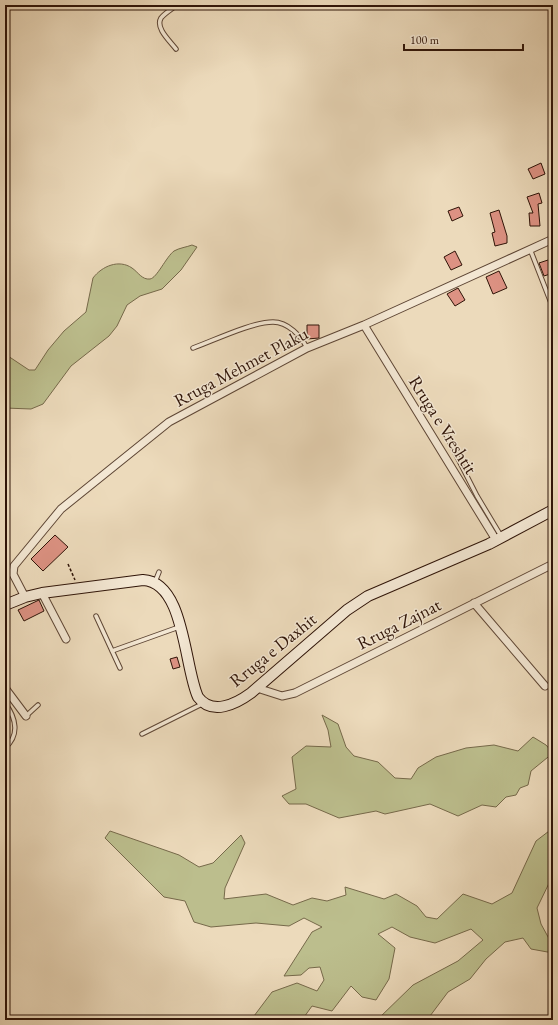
<svg xmlns="http://www.w3.org/2000/svg" width="558" height="1025" font-family="'EB Garamond',serif">
	<style>
		.green { fill: #bcbe8d; stroke: #76694a }
		.building { fill: #dd9283; stroke: #2f1408 }
		.lines { fill: none; stroke-linecap: round; stroke-linejoin: round }
		.lane-casing { stroke: #5e4635; stroke-width: 5.5 }
		.street-casing { stroke: #5e4635; stroke-width: 9 }
		.secondary-casing { stroke: #2f1408; stroke-width: 12 }
		.path { stroke: #2f1408; stroke-width: 1.5; stroke-dasharray: 3 2; stroke-linecap: butt }
		.lane { stroke: #f3e7d3; stroke-width: 3.5 }
		.street { stroke: #f3e7d3; stroke-width: 7 }
		.secondary { stroke: #f3e7d3; stroke-width: 10 }
		.labels { text-anchor: middle; stroke-width: 3; stroke-linejoin: round; paint-order: stroke }
		.street-label { font-size: 18px; fill: #2f1408; stroke: #f3e7d3 }
	</style>
	<rect width="100%" height="100%" fill="#ecdabb"/>
	<filter id="stains"><feTurbulence type="fractalNoise" baseFrequency=".005" numOctaves="4"/><feColorMatrix values="0 0 0 0 .2 0 0 0 0 .09 0 0 0 0 .02 0 0 0 .5 -.17"/></filter>
	<radialGradient id="worn" r=".72"><stop offset=".6" stop-color="#630" stop-opacity="0"/><stop offset="1" stop-color="#630" stop-opacity=".3"/></radialGradient>
	<!-- green -->
	<path class="green" d="M192,245L197,247L181,270L162,289L140,296L127,305L117,326L109,336L71,366L43,404L31,409L5,408V354L29,370H35L48,350L64,331L86,312L93,278C102,266 119,259 132,268C138,272 142,280 150,279C157,278 166,257 174,251C179,248 187,247 192,245Z
		M322,715L338,724L346,747L354,756L378,762L395,778L411,779L418,768L436,757L466,748L494,745L518,751L533,737L546,745L553,753L531,771L528,785L520,788L516,795L506,797L496,807L482,805L458,816L430,804L385,814L376,811L339,818L306,804H289L282,796L296,789L292,757L306,746L331,747L328,730Z
		M553,828V875L537,908L541,924L553,946V953L531,949L523,938L505,942L486,959L470,979L448,992L427,1020H377L413,985L458,961L483,940L471,929L435,943L410,937L392,927L378,934L395,948L389,979L376,1000L362,997L351,986L332,1011L312,1006L302,1020H251L272,992L297,983L317,991L324,980L320,967L309,968L301,975L284,976L312,932L322,927L304,918L289,926L256,923L211,927L194,922L185,901L164,897L105,838L110,831L179,855L199,867L213,863L241,835L245,843L225,888L224,899L266,894L293,905L312,898L327,901L346,895L345,887L384,899L396,894L417,906L426,917L437,919L463,894L492,904L512,893L536,841Z"/>
	<!-- building -->
	<path class="building" d="M541,163L545,174L533,179L528,169Z
		M539,193L542,203L538,204L540,226H530L529,213H533L527,197Z
		M459,207L463,216L452,221L448,211Z
		M499,210L507,236V243L495,246L492,233L495,232L490,213Z
		M455,251L462,265L451,270L444,257Z
		M551,259L553,273L544,276L539,263Z
		M499,271L507,288L493,294L486,277Z
		M458,288L465,300L455,306L447,294Z
		M307,325H319V338L307,339Z
		M55,535L68,547L43,571L31,559Z
		M39,600L44,611L24,621L18,610Z
		M177,657L180,667L173,669L170,659Z"/>
	<g class="lines">
		<!-- lane casing -->
		<g class="lane-casing">
			<path id="lane" d="M176,49C170,41 155,28 161,18C165,13 172,9 177,5
				M530,249L553,308
				M193,348C215,340 252,322 273,322C288,322 301,336 307,348
				M446,435L477,496L501,536
				M155,582L159,572
				M96,616L120,668
				M112,651L179,627
				M5,703C16,718 20,735 5,748
				M26,716L38,705
				M142,734L202,704"/>
		</g>
		<!-- street casing -->
		<g class="street-casing">
			<path id="street" d="M364,325L496,540
				M42,593L66,639
				M25,597L13,574L14,566L61,509L169,422L307,348L364,325L553,239
				M474,603L545,686
				M5,688L26,716
				M257,688L282,696L295,693L553,564"/>
		</g>
		<!-- secondary casing -->
		<g class="secondary-casing">
			<path id="secondary" d="M5,605L25,597L42,593L143,580C185,582 184,667 198,697C212,716 236,704 251,693L347,610L368,596L489,544L553,510"/>
		</g>
		<!-- path -->
		<path class="path" d="M68,564L75,580"/>
		<!-- lane -->
		<use href="#lane" class="lane"/>
		<!-- street -->
		<use href="#street" class="street"/>
		<!-- secondary -->
		<use href="#secondary" class="secondary"/>
	</g>
	<g class="labels">
		<!-- street labels -->
		<g class="street-label">
			<text transform="translate(241 367) rotate(-28)" y="6">Rruga Mehmet Plaku</text>
			<text transform="translate(443 425) rotate(58)" y="6">Rruga e Vreshtit</text>
			<text transform="translate(399 624) rotate(-27)" y="6">Rruga Zajnat</text>
			<text transform="translate(273 650) rotate(-39)" y="6">Rruga e Daxhit</text>
		</g>
	</g>
	<!-- margin -->
	<rect width="558" height="1025" fill="none" stroke="#ecdabb" stroke-width="20"/>
	<rect x="6" y="6" width="546" height="1013" fill="none" stroke="#2f1408" stroke-width="2"/>
	<rect x="10" y="10" width="538" height="1005" fill="none" stroke="#2f1408"/>
	<!-- scale -->
	<path d="M404 44v6h119v-6" fill="none" stroke="#2f1408" stroke-width="2"/>
	<text x="410" y="44" font-size="12" fill="#2f1408" stroke="#f3e7d3" stroke-width="3" paint-order="stroke">100 m</text>
	<rect width="100%" height="100%" filter="url(#stains)"/>
	<rect width="100%" height="100%" fill="url(#worn)"/>
</svg>
